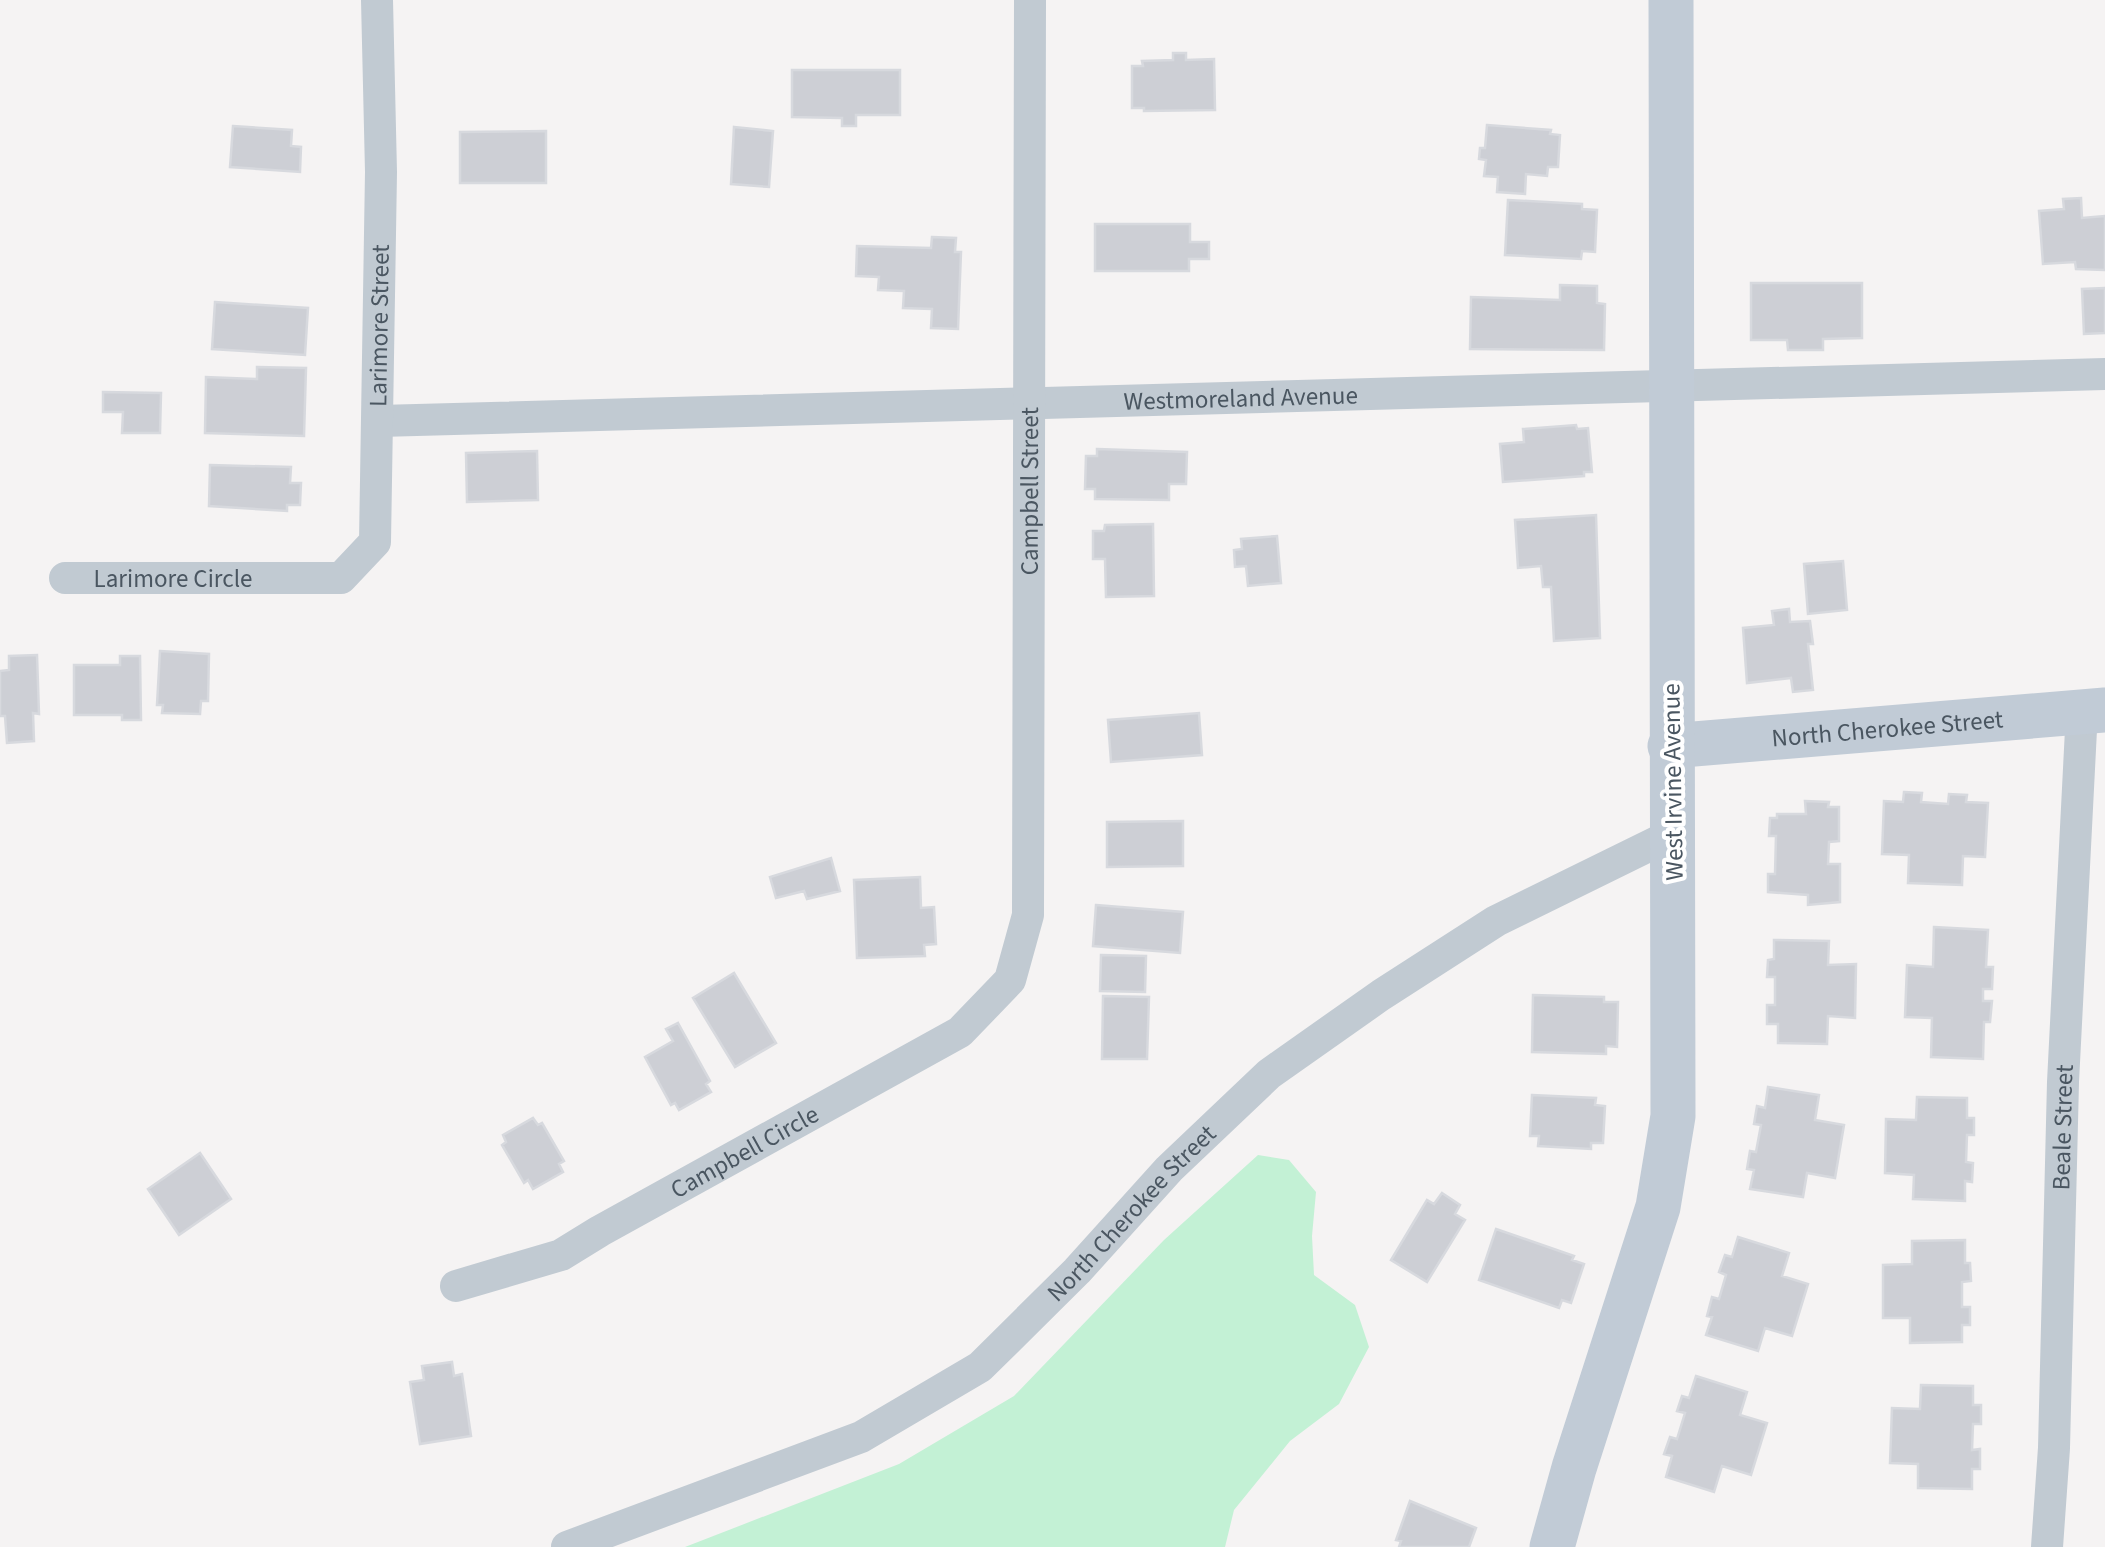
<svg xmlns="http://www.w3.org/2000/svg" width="2105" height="1547" font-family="'Source Sans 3',sans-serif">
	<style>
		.green { fill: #c3f1d5 }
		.building { fill: #cdcfd5; stroke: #d7d9de; stroke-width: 2.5 }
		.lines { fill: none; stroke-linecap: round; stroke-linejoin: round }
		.street { stroke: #c1cad2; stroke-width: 32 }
		.secondary { stroke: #c1cbd6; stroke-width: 45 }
		.labels { text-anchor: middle; stroke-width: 8; stroke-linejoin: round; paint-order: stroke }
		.street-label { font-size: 25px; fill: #4a5661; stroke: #fff }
	</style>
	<rect width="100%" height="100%" fill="#f5f3f3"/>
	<!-- green -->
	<path class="green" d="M1258,1155L1289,1160L1316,1192L1312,1236L1314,1275L1355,1305L1369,1347L1339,1404L1290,1441L1234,1510L1225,1547H685L899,1464L1014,1396L1164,1240Z"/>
	<!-- building -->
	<path class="building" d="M1173,53H1186V60L1214,59L1215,110L1144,111V108H1132V66H1143L1142,61L1173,60Z
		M792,70H900V115H856V126H842V118L792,117Z
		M1487,125L1551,130L1550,134L1560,135L1558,167H1548L1547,176L1526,174L1525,194L1497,192L1498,177L1484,176L1486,160L1479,159L1480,148H1485Z
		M233,126L292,130L291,146L301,147L300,172L230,167Z
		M734,127L773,131L769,187L731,184Z
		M546,131V183H460V132Z
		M2081,198L2082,218L2105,216V270L2076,269L2075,262L2043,264L2039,211L2064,209L2063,199Z
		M1508,200L1582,204V209L1597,210L1595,252L1582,251L1581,259L1505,255Z
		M1095,224H1190V242H1209V259H1189V271H1095Z
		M932,237L956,238L955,252H961L958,329L931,328L932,309L903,308L904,291L878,290L879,277L856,276L857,246L931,248Z
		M1751,283H1862V338L1823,339V350H1788L1787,340H1751Z
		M1560,285L1597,286V303L1605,304L1604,350L1470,349L1471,297L1560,300Z
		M2105,288V333L2084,334L2082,289Z
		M215,302L308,308L305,355L212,349Z
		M257,367L306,368L304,436L205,433L206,377L257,379Z
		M103,392L161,393L160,433H122L123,412H103Z
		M1576,425L1577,429L1588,428L1592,472H1584V476L1503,482L1500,444L1524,442L1523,429Z
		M1097,449L1187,452L1186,484H1169V500L1095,499V489H1085L1086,456H1097Z
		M537,451L538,500L467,502L466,453Z
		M210,465L291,467L290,483H301L300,505H287V511L209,506Z
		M1596,515L1600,638L1554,641L1551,587H1543L1541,566L1518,568L1515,520Z
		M1153,524L1154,596L1106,597L1105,559H1093V531H1104L1105,525Z
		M1277,536L1281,583L1248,586L1246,566L1235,567L1234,550L1242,549L1241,539Z
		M1843,561L1847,610L1808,614L1804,564Z
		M1789,609L1790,622L1810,621L1813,644H1808L1813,690L1793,692L1791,678L1747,683L1743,628L1774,625L1772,611Z
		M160,651L209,654L208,701H201L200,714L162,713L163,705H157Z
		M37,655L39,714L33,713L34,741L7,743L5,716H0V671L9,670V656Z
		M120,656H140L141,720H122V715H74V665H120Z
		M1199,713L1202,755L1111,762L1108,720Z
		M1904,792L1922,793L1921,802L1948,804L1949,794L1967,795L1966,802L1988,803L1985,857L1963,856L1962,885L1908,883L1909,855L1882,854L1884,801L1903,802Z
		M1805,801L1829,802L1828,807H1839V841L1829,842L1828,864H1840V902L1808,905V895L1768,892V874H1775L1776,836H1769L1770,818H1777V814H1806Z
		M1183,821V866L1107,867V822Z
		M831,858L840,891L807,899L804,891L776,898L770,877Z
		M920,877L921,908L934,907L936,944L924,945L925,956L857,958L854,880Z
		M1096,905L1183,912L1180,953L1093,946Z
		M1934,927L1988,930L1986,967H1993L1992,989H1983V1001H1992L1990,1022H1984L1983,1059L1931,1057L1932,1018L1905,1017L1907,965L1933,967Z
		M1774,940L1829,941L1828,965L1856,964L1855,1018L1828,1016L1827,1044L1778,1043V1024H1767V1005H1775V977H1767L1768,960L1774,959Z
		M1101,955L1146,956L1145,992L1100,991Z
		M734,973L776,1043L735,1067L693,998Z
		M1533,995L1604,997V1002H1618L1617,1047L1606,1046V1054L1532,1052Z
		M1103,996L1149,997L1147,1059H1102Z
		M678,1023L710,1081L706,1084L711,1092L679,1110L675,1103L671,1105L645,1057L673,1041L666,1029Z
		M1768,1087L1819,1095L1815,1120L1844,1125L1835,1178L1807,1173L1803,1197L1750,1189L1754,1170L1747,1169L1750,1151L1756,1152L1761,1125L1754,1124L1757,1106L1765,1108Z
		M1532,1095L1596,1098L1595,1105L1605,1106L1603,1143H1591V1149L1538,1146L1539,1136H1530Z
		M1917,1097L1967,1098V1118H1974V1135H1967L1966,1162L1973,1163L1972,1182L1965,1181V1201L1913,1199L1914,1175L1885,1173L1886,1119L1916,1120Z
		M533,1118L538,1125L542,1123L564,1161L559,1164L563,1172L533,1189L528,1180L524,1183L502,1145L506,1142L503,1135Z
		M200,1153L231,1199L179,1235L148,1189Z
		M1442,1193L1460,1205L1455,1214L1465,1220L1427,1282L1391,1260L1427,1200L1434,1204Z
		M1496,1229L1574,1256L1572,1260L1584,1264L1571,1303L1562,1300L1559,1308L1479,1280Z
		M1738,1237L1789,1253L1782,1276L1808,1284L1792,1336L1765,1328L1758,1351L1706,1335L1712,1317L1707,1316L1712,1297L1719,1299L1726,1275L1719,1272L1725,1255L1732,1257Z
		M1965,1240V1263H1970L1971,1281L1962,1282V1307H1970V1325H1962V1342L1910,1343V1318H1883V1265L1912,1264V1241Z
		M452,1362L454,1376L462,1374L471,1436L420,1444L410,1382L424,1380L422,1366Z
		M1696,1376L1747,1392L1740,1415L1767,1423L1751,1475L1722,1466L1714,1492L1666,1477L1672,1456L1664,1454L1670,1437L1677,1439L1685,1413L1677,1411L1682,1396L1689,1398Z
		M1921,1385L1973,1386V1405H1981V1424H1973L1972,1450L1980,1449V1469H1972V1489L1918,1488V1464L1890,1463L1892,1408L1920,1409Z
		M1410,1501L1476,1528L1469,1547H1399L1401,1541L1396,1540Z"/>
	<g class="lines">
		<!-- street -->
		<g class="street">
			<path id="s1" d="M379,421L2105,374"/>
			<path id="s2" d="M65,578H341L375,542L381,172L377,0"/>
			<path id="s3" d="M456,1286L561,1255L600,1231L960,1032L1010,980L1028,915L1030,0"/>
			<path id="s4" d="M567,1547L861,1437L980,1367L1077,1271L1169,1169L1269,1074L1381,995L1496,921L1671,835"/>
			<path id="s5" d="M2047,1547L2054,1448L2063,1082L2082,710"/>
		</g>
		<!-- secondary -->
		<g class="secondary">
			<path id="s6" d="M1670,746L2105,710"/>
			<path d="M1552,1547L1574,1468L1658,1207L1673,1116L1671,0"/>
		</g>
	</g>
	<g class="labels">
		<!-- street labels -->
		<g class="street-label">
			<text dy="9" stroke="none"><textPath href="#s2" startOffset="542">Larimore Street</textPath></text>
			<text dy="9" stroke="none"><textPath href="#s1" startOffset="862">Westmoreland Avenue</textPath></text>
			<text dy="9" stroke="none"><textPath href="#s3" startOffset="1130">Campbell Street</textPath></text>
			<text dy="9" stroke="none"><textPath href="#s2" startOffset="108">Larimore Circle</textPath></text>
			<text dy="9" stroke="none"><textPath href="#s6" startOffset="218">North Cherokee Street</textPath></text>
			<text transform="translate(1672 782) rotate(-91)" y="9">West Irvine Avenue</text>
			<text dy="9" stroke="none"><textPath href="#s5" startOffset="420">Beale Street</textPath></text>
			<text dy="9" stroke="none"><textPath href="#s3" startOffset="320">Campbell Circle</textPath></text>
			<text dy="9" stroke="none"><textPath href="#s4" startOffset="668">North Cherokee Street</textPath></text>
		</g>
	</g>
</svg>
